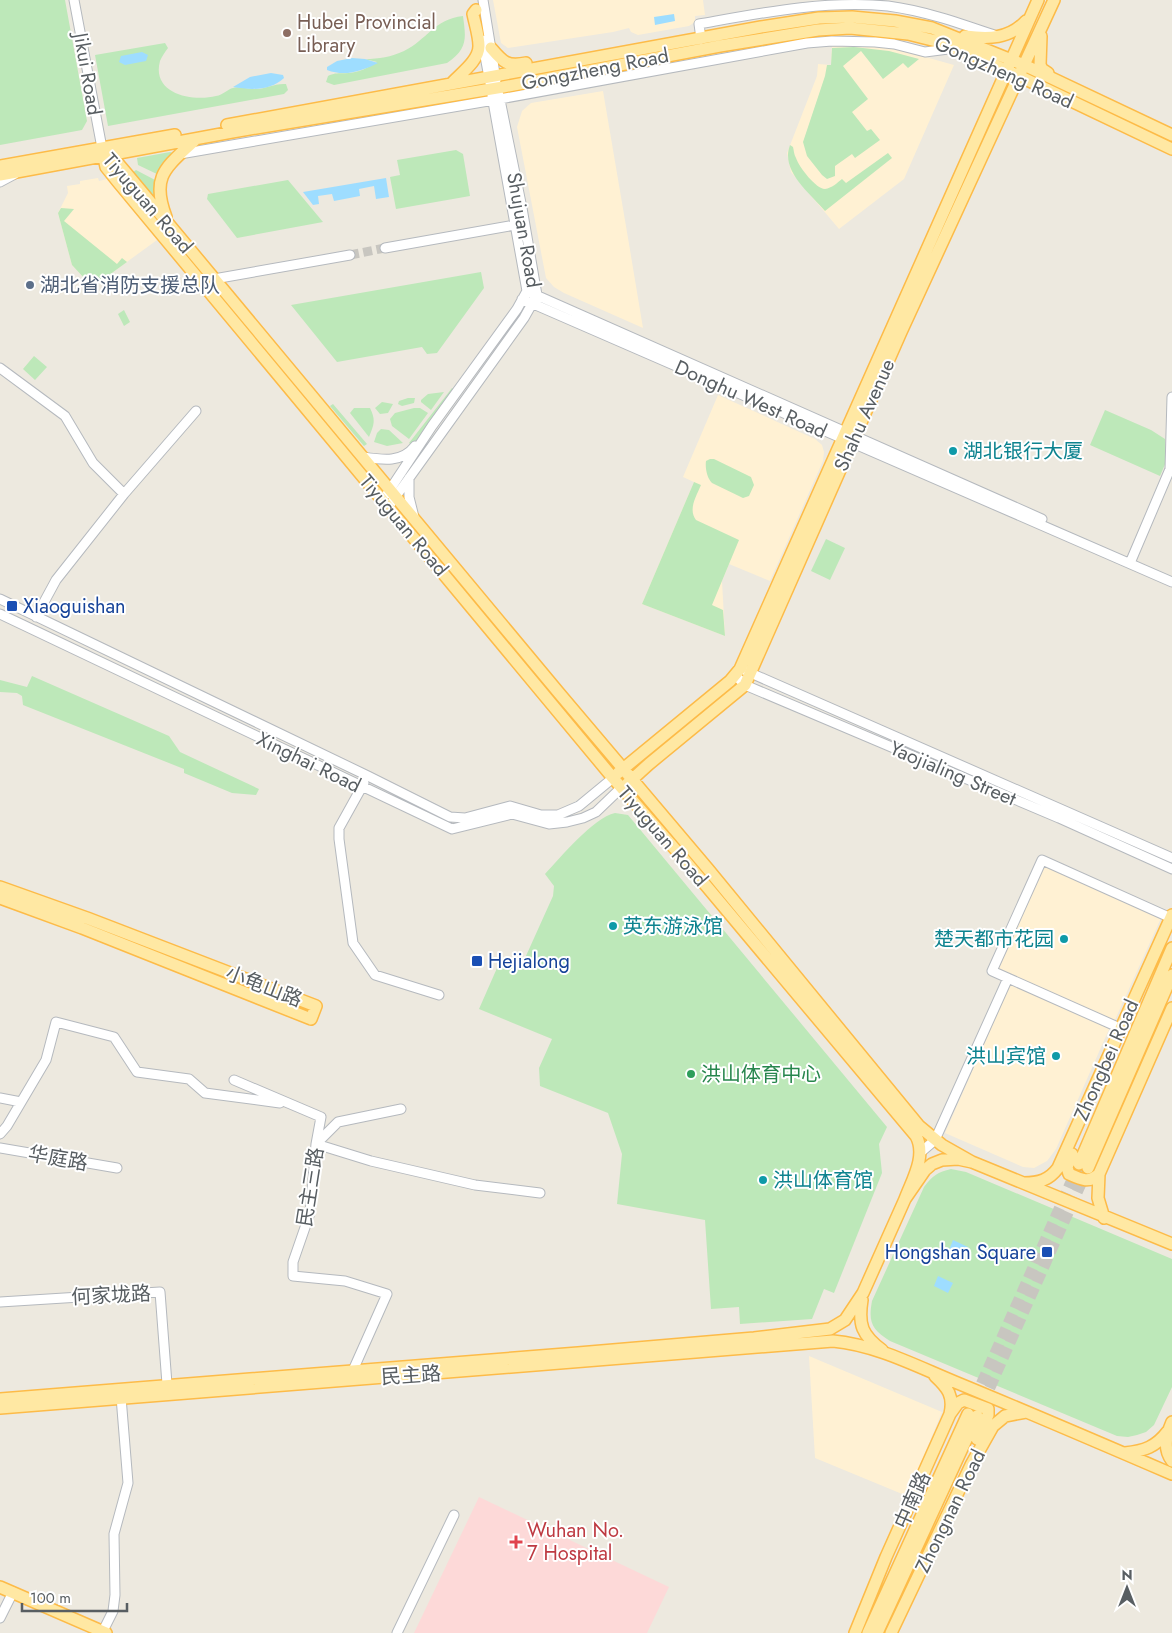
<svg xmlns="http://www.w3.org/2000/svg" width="1172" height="1633" font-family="Jost,'Noto Sans SC',sans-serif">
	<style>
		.commercial { fill: #fff1d3 }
		.medical { fill: #fdd9d8 }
		.green { fill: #bde8b9 }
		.water { fill: #9eddff }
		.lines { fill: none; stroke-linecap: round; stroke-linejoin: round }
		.minor-tunnel { stroke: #c8c6c0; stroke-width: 9; stroke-dasharray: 9 4.5; stroke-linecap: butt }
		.major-tunnel { stroke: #c8c6c0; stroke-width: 11; stroke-dasharray: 11 5.5; stroke-linecap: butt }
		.minor-casing { stroke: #b5b9be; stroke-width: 11 }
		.major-casing { stroke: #fdbb48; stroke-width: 14 }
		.minor { stroke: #fff; stroke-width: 9 }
		.major { stroke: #ffe8a3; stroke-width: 11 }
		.education-dot { fill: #8d6e63; stroke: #fff; stroke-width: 2 }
		.service-dot { fill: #5c6f8a; stroke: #fff; stroke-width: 2 }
		.culture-dot { fill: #0f9aa8; stroke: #fff; stroke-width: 2 }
		.transit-dot { fill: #1a4fb4; stroke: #fff; stroke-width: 2 }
		.leisure-dot { fill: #2e9e5b; stroke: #fff; stroke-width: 2 }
		.health-dot { fill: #e0444e; stroke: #fff; stroke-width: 2 }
		.labels { text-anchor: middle; stroke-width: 4; stroke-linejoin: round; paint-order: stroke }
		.education-label { font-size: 20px; fill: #785e54; stroke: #fff; text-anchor: start }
		.street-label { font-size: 20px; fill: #585e62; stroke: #fff }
		.service-label { font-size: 20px; fill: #4e5e75; stroke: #fff; text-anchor: start }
		.culture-label { font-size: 20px; fill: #0d838f; stroke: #fff; text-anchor: start }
		.transit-label { font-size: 20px; fill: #164399; stroke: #fff; text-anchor: start }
		.leisure-label { font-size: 20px; fill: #27864d; stroke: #fff; text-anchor: start }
		.health-label { font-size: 20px; fill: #be3a42; stroke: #fff; text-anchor: start }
	</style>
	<rect width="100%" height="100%" fill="#ede9df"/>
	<!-- commercial -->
	<path class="commercial" d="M493,0H703L705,15L695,16V22L689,26L638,35L631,32L629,28L613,32L508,48L501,43Z
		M861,44L893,48L954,65L904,179L839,229L791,172L787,153L817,76L818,64L831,65L832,45Z
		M603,91L628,238L643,328L564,293L554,287L546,278L517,127L522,111L531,103Z
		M98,178L99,181L107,179L157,240L87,291L84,278L72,265L58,213L68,193L67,186L80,184V181Z
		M718,395L815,439L822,445L824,452L823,461L770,581L729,564L722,581L725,636L642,604L694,482L683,477Z
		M1043,863L1162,916L1114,1022L996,969Z
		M1011,983L1110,1027L1056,1149L1047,1161L1034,1168L1023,1167L945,1133Z
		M809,1356L942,1412L907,1496L815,1458Z"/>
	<!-- medical -->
	<path class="medical" d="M479,1497L669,1587L647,1633H414Z"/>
	<!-- green -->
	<path class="green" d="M0,0H65L87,121L82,130L0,145Z
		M463,16C466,38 468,49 447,63L334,85L326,82L328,76C336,72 341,74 349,73C359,72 368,68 377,62L365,59C379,59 391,57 404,51C427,40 434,19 463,16Z
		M165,43L168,48C165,52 162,56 160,61C151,94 193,102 216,96C223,95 228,89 233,88C238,86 247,89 252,89C264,90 274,83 286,84L288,90L284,94L108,126L95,55Z
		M854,47L889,51L919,59L908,68L903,63L883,79L861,51L843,66L868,99L852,112L867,131L871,129L880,140L855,158L852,154L835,166V176L827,179L822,175L807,156L803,142L825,76L827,65H831L832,48Z
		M790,145L793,147C794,151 794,155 796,158C799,167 816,189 825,189C832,188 837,183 842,179L846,183L888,153L892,158L825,211C810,193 780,171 790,145Z
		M456,150L463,154L470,196L396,209L390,177L400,175L397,160Z
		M170,152L173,153L159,175L138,165L137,158Z
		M136,170L157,181L156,200L132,173Z
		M288,180L323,222L237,238L207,199L208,194Z
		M61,208L74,209L64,221L117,264L122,258L127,262L87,291L84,278L72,265L58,213Z
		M481,272L484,288L437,353L427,354L422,347L337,362L291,305Z
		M124,310L130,322L124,326L118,314Z
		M34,356L47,367L35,380L23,369Z
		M452,388L455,390L413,446L409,443Z
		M444,392L431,410L421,402V400L428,394Z
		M408,398H415L414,403L402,406L398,404L399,401Z
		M382,402L393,404L388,413L380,414L375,408Z
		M333,404L367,444L364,446L330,406Z
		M354,408H370C376,420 374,425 369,437L350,413Z
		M414,408H420L428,413L409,439L392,426L390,419L395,413Z
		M1105,410L1151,430L1165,439L1166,462L1160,476L1090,445Z
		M381,429L389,430L403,443L387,446L374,442L377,433Z
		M710,459H714L751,477L754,485L749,496L743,498L712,483C707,478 705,468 706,461Z
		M694,482L701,485C696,497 688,509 696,520L739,540L712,605L723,610L725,636L642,604Z
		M826,539L845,548L830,580L811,571Z
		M32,676L169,736L180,752L259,789L256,795L232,793L184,773V769L23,705L22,696L17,693L0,692V680L27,687Z
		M615,813L628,815L887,1127L879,1144L882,1173L834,1293L824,1289L812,1319L740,1324L739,1307L711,1309L705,1220L617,1204L622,1154L608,1113L540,1086L539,1068L552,1039L479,1009L501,959L521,967L553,896L554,886L545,874C561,857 593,818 615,813Z
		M951,1169L966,1172L1172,1259V1387L1154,1425L1146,1432L1137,1435L1128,1437L1117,1436L890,1341C872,1329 868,1323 872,1301L924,1187C932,1176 938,1172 951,1169Z"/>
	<!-- water -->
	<path class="water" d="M674,14L675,21L655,25L654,17Z
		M142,52L148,55L146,61L125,65L119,62L121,56Z
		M352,58L365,59L378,63C362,71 345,77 327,70V67L337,61Z
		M271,73L283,75L284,78C270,91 251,90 233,87L250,77Z
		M386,178L389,197L376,199L374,186L359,189L360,196L334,201L332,194L318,196L319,204L313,205L303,192Z
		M953,1240L968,1247L964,1256L949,1250Z
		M938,1276L953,1283L948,1293L934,1286Z"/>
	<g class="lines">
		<!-- minor-tunnel -->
		<path class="minor-tunnel" d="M350,255L385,248"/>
		<!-- major-tunnel -->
		<path class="major-tunnel" d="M983,1403L1088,1168
			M968,1414L1079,1164"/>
		<!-- minor casing -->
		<g class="minor-casing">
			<path id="minor" d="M74,0L102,148
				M483,0L496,80
				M701,39L699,24C761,13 824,0 888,6C925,11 959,23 994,35
				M482,40L490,83
				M180,154L500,99L807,43L832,41L875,42L894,44L925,52L956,48
				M0,182L15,174
				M385,248L515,225
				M214,279L350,255
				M527,291L1042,519
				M522,299L1172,582
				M0,368L65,416L93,463L124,494
				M363,457C383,460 402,463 415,446
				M409,478V497L414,517
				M387,494L432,426L517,309L527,291L492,96
				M389,506L524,318L537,295L522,208L499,95
				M1130,563L1170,469L1172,397
				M0,599L368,776L450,817L465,818L510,806L541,815H558L579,806L613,778
				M0,614L452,829L512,814L549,824L567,822L583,818L596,812L621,788
				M36,617L56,580L124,494L196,411
				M746,671L1172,858
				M735,675L745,685L1059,818L1172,869
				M364,783L339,828V839L353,943L375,975L439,995
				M1120,1028L992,971L1042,860L1171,918
				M234,1080L321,1117L316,1144L310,1213L293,1262V1276L345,1281L387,1294L350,1377
				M0,1098L21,1102
				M401,1109L338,1122L316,1144L371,1161L475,1185L540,1193
				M0,1134L7,1126L46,1060L56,1022L114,1037L137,1072L189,1079L205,1093L280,1103
				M0,1148L117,1168
				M921,1152L935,1140L1008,978
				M0,1302L160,1292L167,1384
				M0,1618L13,1592
				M103,1631L113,1611L115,1595L114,1534L128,1483L121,1397
				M397,1633L454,1515"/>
		</g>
		<!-- major casing -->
		<g class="major-casing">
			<path id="major" d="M965,36C989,39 1009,39 1026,21
				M1041,36L1040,65L1042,69L1048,73
				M491,48C503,62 507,67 526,63
				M451,84C460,74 479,61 479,46C479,36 475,24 473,14L476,10
				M227,125L761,27L819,18L852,17L895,21L932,28L1024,65L1172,135
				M102,148L106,167L118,182L613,778L682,857L916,1136C927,1156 912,1180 905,1199
				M102,148L110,154L127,174L559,693L708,869L919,1126L942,1145L972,1162
				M0,166L175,135
				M0,175L232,132L503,87L720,46L818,30L850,28L908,34L948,44L1019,76L1172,149
				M166,217C150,175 167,167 196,139
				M618,773L730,681L740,669L1038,0
				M627,784L649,764L745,685L901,332L1054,0
				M0,887L87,918L316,1006L311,1019L82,928L0,898
				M1072,1154L1067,1167L1069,1174C1080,1179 1089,1184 1099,1174
				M1079,1164L1172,948
				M1088,1168L1172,975
				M1024,1183C1039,1183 1049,1180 1058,1168L1172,915
				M1104,1218L1098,1198L1099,1174L1172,1008
				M862,1300C858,1325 862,1335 882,1350
				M0,1399L578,1353L754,1338L830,1329L845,1320L863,1293L905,1199L925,1170L932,1164L942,1160L958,1159L972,1162L1172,1244
				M0,1408L833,1341C876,1345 916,1366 955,1382C1028,1412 1100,1443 1172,1474
				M950,1414L958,1403L964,1400L988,1409V1415L977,1439
				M1172,1422C1166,1436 1163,1449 1172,1461
				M1125,1453C1144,1451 1156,1447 1168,1431
				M0,1587L106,1633
				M855,1633L886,1557L950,1414C954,1396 948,1388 935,1376
				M868,1633L968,1414
				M877,1633L977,1416
				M891,1633L971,1465L993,1426L1005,1416L1026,1412"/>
		</g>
		<!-- minor -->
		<use href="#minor" class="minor"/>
		<!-- major -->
		<use href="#major" class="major"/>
	</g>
	<!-- markers -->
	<circle class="education-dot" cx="287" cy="33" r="5"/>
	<circle class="service-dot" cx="30" cy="285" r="5"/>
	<g class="culture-dot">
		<circle cx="953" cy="451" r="5"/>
		<circle cx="613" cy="926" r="5"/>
		<circle cx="1064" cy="939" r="5"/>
		<circle cx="1056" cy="1056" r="5"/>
		<circle cx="763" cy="1180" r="5"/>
	</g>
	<g class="transit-dot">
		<rect x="6" y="600" width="12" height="12" rx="2.5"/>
		<rect x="471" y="955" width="12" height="12" rx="2.5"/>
		<rect x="1041" y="1246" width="12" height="12" rx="2.5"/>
	</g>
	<circle class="leisure-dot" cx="691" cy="1074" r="5"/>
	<path class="health-dot" d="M513.5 1534.5h5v5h5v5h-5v5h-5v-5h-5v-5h5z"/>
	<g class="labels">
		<!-- education labels -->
		<g class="education-label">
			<text x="297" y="29">Hubei Provincial<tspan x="297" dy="23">Library</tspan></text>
		</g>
		<!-- street labels -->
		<g class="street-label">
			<text transform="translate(595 69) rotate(-11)" y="7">Gongzheng Road</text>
			<text transform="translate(1004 72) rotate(24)" y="7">Gongzheng Road</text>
			<text transform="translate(88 74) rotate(80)" y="7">Jikui Road</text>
			<text transform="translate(148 203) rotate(49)" y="7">Tiyuguan Road</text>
			<text transform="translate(524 230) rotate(80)" y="7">Shujuan Road</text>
			<text transform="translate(751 399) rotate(24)" y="7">Donghu West Road</text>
			<text transform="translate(864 415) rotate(-66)" y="7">Shahu Avenue</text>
			<text transform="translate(404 525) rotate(50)" y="7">Tiyuguan Road</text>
			<text transform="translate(309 762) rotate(26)" y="7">Xinghai Road</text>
			<text transform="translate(953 773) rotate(23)" y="7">Yaojialing Street</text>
			<text transform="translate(663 836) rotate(49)" y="7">Tiyuguan Road</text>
			<text transform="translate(264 986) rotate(21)" y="7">小龟山路</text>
			<text transform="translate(1106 1060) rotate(-66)" y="7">Zhongbei Road</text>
			<text transform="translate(58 1158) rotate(10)" y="7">华庭路</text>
			<text transform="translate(310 1187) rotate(-81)" y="7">民主三路</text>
			<text transform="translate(111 1295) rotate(-3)" y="7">何家垅路</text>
			<text transform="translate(411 1375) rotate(-4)" y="7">民主路</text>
			<text transform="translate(912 1500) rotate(-66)" y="7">中南路</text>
			<text transform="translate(950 1511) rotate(-64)" y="7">Zhongnan Road</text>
		</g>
		<!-- service labels -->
		<g class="service-label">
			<text x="40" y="292">湖北省消防支援总队</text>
		</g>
		<!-- culture labels -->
		<g class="culture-label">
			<text x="963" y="458">湖北银行大厦</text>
			<text x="623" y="933">英东游泳馆</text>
			<text x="1054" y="946" text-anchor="end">楚天都市花园</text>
			<text x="1046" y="1063" text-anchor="end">洪山宾馆</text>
			<text x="773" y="1187">洪山体育馆</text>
		</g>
		<!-- transit labels -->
		<g class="transit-label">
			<text x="23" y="613">Xiaoguishan</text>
			<text x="488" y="968">Hejialong</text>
			<text x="1036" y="1259" text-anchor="end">Hongshan Square</text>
		</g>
		<!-- leisure labels -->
		<g class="leisure-label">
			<text x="701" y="1081">洪山体育中心</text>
		</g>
		<!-- health labels -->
		<g class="health-label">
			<text x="527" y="1537">Wuhan No.<tspan x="527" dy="23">7 Hospital</tspan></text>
		</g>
	</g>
	<!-- north arrow -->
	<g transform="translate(1127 1588)" stroke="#ffffff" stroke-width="4" paint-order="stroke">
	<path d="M0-4L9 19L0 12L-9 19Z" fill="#585e62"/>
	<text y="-8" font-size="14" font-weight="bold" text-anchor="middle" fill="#585e62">N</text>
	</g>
	<!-- scale -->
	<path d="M22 1603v8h105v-8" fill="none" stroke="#585e62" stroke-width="2.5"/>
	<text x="30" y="1603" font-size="15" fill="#585e62" stroke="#ffffff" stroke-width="4" paint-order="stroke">100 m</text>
</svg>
